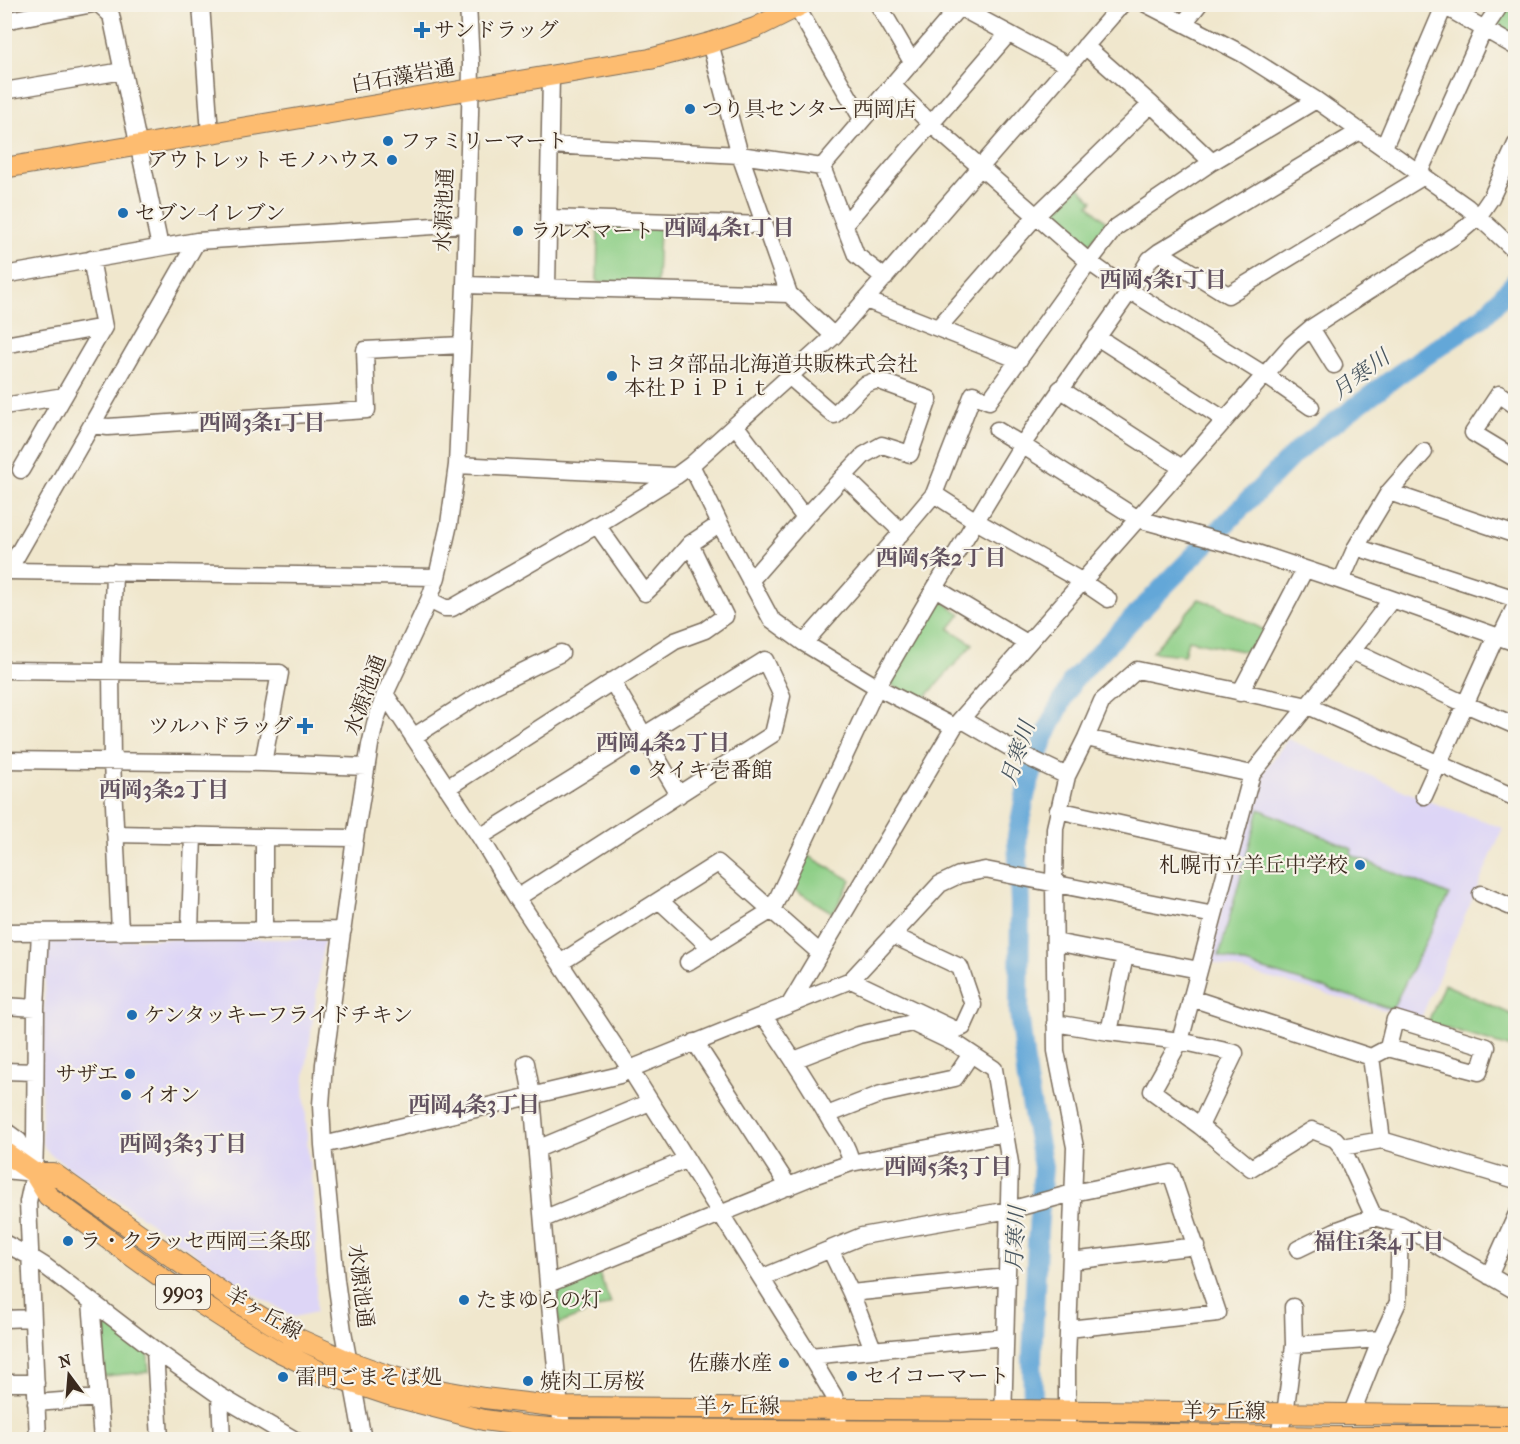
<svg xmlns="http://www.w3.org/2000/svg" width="1520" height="1444" font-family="'IM FELL French Canon','Noto Serif JP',serif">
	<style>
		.built { fill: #ddd5f6 }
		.green { fill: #8ecf87; stroke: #647c52; stroke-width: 1.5 }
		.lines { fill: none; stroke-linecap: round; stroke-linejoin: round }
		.river { stroke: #63a7d8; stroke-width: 20 }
		.minor-casing { stroke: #7a6c5b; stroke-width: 19 }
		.major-casing { stroke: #7a6c5b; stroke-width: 22 }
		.minor { stroke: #fff; stroke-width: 16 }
		.major { stroke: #fdbc70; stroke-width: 20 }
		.poi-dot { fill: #1f6fb2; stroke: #f7f3e8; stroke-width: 2 }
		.labels { text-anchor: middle; stroke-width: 4.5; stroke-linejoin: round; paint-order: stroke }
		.shield { fill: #f7f3e8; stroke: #73665b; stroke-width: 1.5 }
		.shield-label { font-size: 20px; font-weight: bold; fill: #3b2a1e }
		.poi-label { font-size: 21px; fill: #3b2a1e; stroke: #f7f3e8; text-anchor: start }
		.street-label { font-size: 21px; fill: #3b2a1e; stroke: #f7f3e8 }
		.neighbourhood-label { font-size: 22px; font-weight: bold; fill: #625260; stroke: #f7f3e8 }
		.water-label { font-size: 22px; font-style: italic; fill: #49565f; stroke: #f7f3e8 }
	</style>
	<rect width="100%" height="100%" fill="#f7f3e8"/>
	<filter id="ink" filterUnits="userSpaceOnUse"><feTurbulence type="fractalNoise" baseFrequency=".0167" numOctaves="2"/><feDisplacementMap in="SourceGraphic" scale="12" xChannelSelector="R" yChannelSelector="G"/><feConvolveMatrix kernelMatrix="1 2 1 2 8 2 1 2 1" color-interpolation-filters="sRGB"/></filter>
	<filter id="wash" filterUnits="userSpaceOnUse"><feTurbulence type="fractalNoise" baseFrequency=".008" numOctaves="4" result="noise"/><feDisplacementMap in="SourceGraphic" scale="24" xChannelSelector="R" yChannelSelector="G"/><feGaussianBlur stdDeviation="1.35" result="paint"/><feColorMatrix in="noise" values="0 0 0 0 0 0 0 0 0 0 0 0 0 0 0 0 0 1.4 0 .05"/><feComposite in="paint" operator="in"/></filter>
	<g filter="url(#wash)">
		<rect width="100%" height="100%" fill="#f0e7cd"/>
		<!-- built -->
		<path class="built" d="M1288,739L1425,800L1503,828L1420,1020L1207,961L1257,781Z
			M47,939H324L304,1084L308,1152L316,1219V1312L294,1317L254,1294L50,1154L42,1144L41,1071Z"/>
		<!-- green -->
		<path class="green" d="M1508,5H1515V38L1497,27L1496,23Z
			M1079,187L1093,201L1089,205L1106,222L1087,248L1082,247L1048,219V214Z
			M598,226L659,227L657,283L597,282Z
			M1199,599L1216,605L1266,631L1255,650L1249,647L1247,652L1188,640L1184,655L1152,652Z
			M940,600L961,614L949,629L973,644L922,701L890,684L935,601Z
			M1259,809L1352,849L1351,855L1449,895L1392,1009L1219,956Z
			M807,855L851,880L833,913L792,888Z
			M1444,984L1515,1016V1049L1428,1023Z
			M598,1271L611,1303L559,1324L556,1292L559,1287Z
			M96,1310L147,1347L149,1372L104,1376Z"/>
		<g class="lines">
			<!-- river -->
			<path class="river" d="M1034,1440L1032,1359L1037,1243L1043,1167L1027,1081L1019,1012L1020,903L1017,837L1026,792L1044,738L1072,681L1168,582L1298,450L1399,374L1483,317L1516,281"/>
		</g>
	</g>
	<g filter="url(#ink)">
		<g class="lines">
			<!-- minor casing -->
			<g class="minor-casing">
				<path id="minor" d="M99,4L111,15L160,247
					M201,4L210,134
					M878,4L912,62
					M1146,4L1243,54L1316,100L1467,207L1494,231L1516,252
					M1444,6L1516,47
					M797,8L862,119
					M4,21L93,4
					M1184,23L1199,4
					M710,43L740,155L789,294L834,336
					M1085,46L1151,104L1212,162
					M892,85L931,124L1089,262L1130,291L1265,375L1311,407
					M4,91L123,71
					M549,145L740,155L822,167L959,7L1069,66
					M1384,147L1445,4
					M822,167L856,255L885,278
					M1419,173L1484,29L1501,4
					M549,218L764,225
					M844,225L1008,34
					M197,241L8,571L437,577
					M1159,252L1228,295L1424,176
					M4,275L197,241L466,224
					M465,285L789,294
					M547,287L551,75
					M866,300L1019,360
					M938,328L1036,216L1151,104
					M1311,328L1334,365
					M1097,337L1225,420
					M4,345L104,327
					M789,376L834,415L864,385L877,380L929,399L910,454L882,445L864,455L844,476
					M1060,389L1182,468
					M4,406L64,396
					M1516,406L1499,394L1473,433L1516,459
					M92,425L108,427L367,410L365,350L462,345
					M735,425L805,518
					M997,430L1022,445L1138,519L1233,545L1341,581L1516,643
					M457,465L676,476
					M691,465L720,524L771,619L804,643L877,687L954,727
					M21,470L104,327L91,259
					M1389,492L1516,535
					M934,494L973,394L989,401L1089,262L1115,228L1212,162L1316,100
					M597,525L645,593L660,579L690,544L720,524
					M1356,547L1516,599
					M114,572L111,671L112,762L120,932
					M750,581L805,518L844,476L902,532
					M1341,581L1356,547L1389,492L1424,452
					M935,588L1027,643
					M429,600L445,608H452L597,525L676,476L691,465L834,336L1122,4
					M1500,638L1516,605
					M804,643L902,532L934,494L976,521L1083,582L1108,599
					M1352,651L1465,704L1516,726
					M4,670L280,673L263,763
					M612,681L679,795
					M1240,693L1305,569
					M385,694L480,837L517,898L630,1069L810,1356L834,1396L838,1410L839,1431
					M961,719L1021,754L1067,776
					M413,737L493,686L561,653
					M1086,738L1252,774
					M4,760L263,763L366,767
					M447,788L675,641L705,630L725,616L690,544
					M1424,796L1496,636
					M1058,810L1231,849
					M115,834L264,837L355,838
					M480,837L765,660L782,696L773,734L517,898
					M1481,894L1516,909
					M660,901L711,948
					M190,931L193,835
					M264,931V837
					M4,932L343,930
					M1055,942L1199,970
					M1125,956L1109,1032L1180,1041L1235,1053L1200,1126
					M688,962L772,910L877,687L935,588L1022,445L1130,291L1150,259L1159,252L1360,131
					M560,963L718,863L820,953
					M851,980L956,1030L963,1027L973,1005L960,967L892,935
					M1191,998L1371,1057L1382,1140L1342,1147L1374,1217L1335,1231L1298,1249
					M790,1004L954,727L961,719L1292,344L1311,328L1459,233L1478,217L1491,198L1516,144
					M4,1006L36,1008
					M763,1015C787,1050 810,1085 831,1122C839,1135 849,1148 851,1163
					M1055,1023L1109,1032
					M695,1042L789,1187
					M1371,1057L1388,1048L1395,1019L1487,1047L1479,1072L1388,1048
					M794,1060L859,1035L912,1023L958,1045L994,1069L1010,1163L1003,1421
					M526,1063L532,1095L548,1284L563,1440
					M4,1071L35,1072
					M827,1115L881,1094L955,1078L971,1054
					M4,1130L19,1141L32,1169
					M1382,1140L1516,1180
					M323,1145L620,1075L630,1069L851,980L940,884L959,875L985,870L1214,915
					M1342,1147L1335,1139L1312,1130L1251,1168L1200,1126L1152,1091L1180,1041L1252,774L1352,651L1392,599
					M537,1149L650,1102
					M4,1170L34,1173
					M1374,1217L1400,1224L1516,1291
					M543,1219L686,1160
					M4,1243L29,1256L45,1266L155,1350L220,1396L295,1440
					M830,1249L851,1293L1007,1277
					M1071,1261L1197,1246
					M1489,1276L1516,1216
					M761,1278L862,1236L1009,1210L1073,1193L1171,1173L1218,1313L1068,1329
					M548,1284L816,1175L851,1163L1005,1133
					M851,1293L873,1349
					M91,1301L102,1440
					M1293,1307L1294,1345
					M4,1319L32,1318
					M155,1350L160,1440
					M810,1356L1005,1337
					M4,1383H36
					M220,1396L222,1440
					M36,1403L99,1398
					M1351,1415L1381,1339L1398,1302L1400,1224
					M38,1440L28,1202L34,1173L35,1143L36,1008L40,932
					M363,1440L343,1331L336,1280L323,1145L321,1105L324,1064L355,838L370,745L376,720L385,694L429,600L437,577L449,524L457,465L465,285L470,114L471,64L468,4
					M1067,1440V1360L1075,1147L1056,1051L1054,883L1055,828L1067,776L1086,738L1102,701L1137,670L1308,706L1516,798
					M1276,1440L1285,1414L1294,1345L1381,1339"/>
			</g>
			<!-- major casing -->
			<g class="major-casing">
				<path id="major" d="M4,168L650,59L710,43L755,28L803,4
					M4,1152L34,1173L48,1196L172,1285L226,1320L278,1351L323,1373L392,1396L484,1420L526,1426L562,1429L1003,1431L1336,1437H1516
					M34,1173H53L230,1298L292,1336L348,1361L384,1374L439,1390L484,1398L561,1407L1014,1410L1516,1416"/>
			</g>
			<!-- minor -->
			<use href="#minor" class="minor"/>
			<!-- major -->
			<use href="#major" class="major"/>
		</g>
	</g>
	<!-- markers -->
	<g class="poi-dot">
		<path d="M419 21h6v6h6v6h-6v6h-6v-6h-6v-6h6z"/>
		<circle cx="690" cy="109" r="6"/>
		<circle cx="388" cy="141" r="6"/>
		<circle cx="392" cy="160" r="6"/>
		<circle cx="123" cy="213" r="6"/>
		<circle cx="518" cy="231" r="6"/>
		<circle cx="612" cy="376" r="6"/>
		<path d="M302 717h6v6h6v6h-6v6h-6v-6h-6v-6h6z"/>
		<circle cx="635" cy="770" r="6"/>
		<circle cx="1360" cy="865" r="6"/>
		<circle cx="132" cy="1015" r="6"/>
		<circle cx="130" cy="1074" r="6"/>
		<circle cx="126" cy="1095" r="6"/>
		<circle cx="68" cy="1241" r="6"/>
		<circle cx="464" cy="1300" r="6"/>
		<circle cx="784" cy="1363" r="6"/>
		<circle cx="852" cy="1376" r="6"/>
		<circle cx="283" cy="1377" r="6"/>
		<circle cx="528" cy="1381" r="6"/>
	</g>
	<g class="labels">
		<!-- shield labels -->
		<rect class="shield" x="156" y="1275" width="54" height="34" rx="4.5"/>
		<g class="shield-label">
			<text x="183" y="1299">9903</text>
		</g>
		<!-- poi labels -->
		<g class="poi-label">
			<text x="434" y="37">サンドラッグ</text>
			<text x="702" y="116">つり具センター 西岡店</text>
			<text x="400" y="148">ファミリーマート</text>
			<text x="380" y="167" text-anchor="end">アウトレット モノハウス</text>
			<text x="135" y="220">セブン-イレブン</text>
			<text x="530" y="238">ラルズマート</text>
			<text x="624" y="371">トヨタ部品北海道共販株式会社<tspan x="624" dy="24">本社ＰｉＰｉｔ</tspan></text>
			<text x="293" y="733" text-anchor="end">ツルハドラッグ</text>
			<text x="647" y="777">タイキ壱番館</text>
			<text x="1348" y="872" text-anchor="end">札幌市立羊丘中学校</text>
			<text x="144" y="1022">ケンタッキーフライドチキン</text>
			<text x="118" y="1081" text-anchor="end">サザエ</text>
			<text x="138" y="1102">イオン</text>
			<text x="80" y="1248">ラ・クラッセ西岡三条邸</text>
			<text x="476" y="1307">たまゆらの灯</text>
			<text x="772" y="1370" text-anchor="end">佐藤水産</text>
			<text x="864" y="1383">セイコーマート</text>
			<text x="295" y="1384">雷門ごまそば処</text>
			<text x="540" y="1388">焼肉工房桜</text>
		</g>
		<!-- street labels -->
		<g class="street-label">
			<text transform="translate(403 76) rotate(-10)" y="7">白石藻岩通</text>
			<text transform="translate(444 210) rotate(-88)" y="7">水源池通</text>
			<text transform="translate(365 695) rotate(-70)" y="7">水源池通</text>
			<text transform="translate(361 1286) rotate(83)" y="7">水源池通</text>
			<text transform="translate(264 1313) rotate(30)" y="7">羊ヶ丘線</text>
			<text x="738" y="1413">羊ヶ丘線</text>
			<text transform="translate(1224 1411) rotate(1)" y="7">羊ヶ丘線</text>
		</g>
		<!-- neighbourhood labels -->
		<g class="neighbourhood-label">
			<text x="729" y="235">西岡4条1丁目</text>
			<text x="1163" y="287">西岡5条1丁目</text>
			<text x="262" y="430">西岡3条1丁目</text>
			<text x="941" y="565">西岡5条2丁目</text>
			<text x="663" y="750">西岡4条2丁目</text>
			<text x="164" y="797">西岡3条2丁目</text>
			<text x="474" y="1112">西岡4条3丁目</text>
			<text x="183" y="1151">西岡3条3丁目</text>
			<text x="948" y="1174">西岡5条3丁目</text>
			<text x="1379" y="1249">福住1条4丁目</text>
		</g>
		<!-- water labels -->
		<g class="water-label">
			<text transform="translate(1360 374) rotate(-37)" y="8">月寒川</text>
			<text transform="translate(1017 753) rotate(-72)" y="8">月寒川</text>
			<text transform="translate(1015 1239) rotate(-87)" y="8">月寒川</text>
		</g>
	</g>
	<!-- margin -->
	<rect width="1520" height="1444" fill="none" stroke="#f7f3e8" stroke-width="24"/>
	<!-- north arrow -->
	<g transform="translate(69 1375) rotate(344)" stroke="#f7f3e8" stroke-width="4.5" paint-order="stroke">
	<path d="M0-4.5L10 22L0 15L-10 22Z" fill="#3b2a1e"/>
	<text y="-9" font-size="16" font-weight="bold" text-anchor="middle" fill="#3b2a1e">N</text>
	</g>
</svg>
